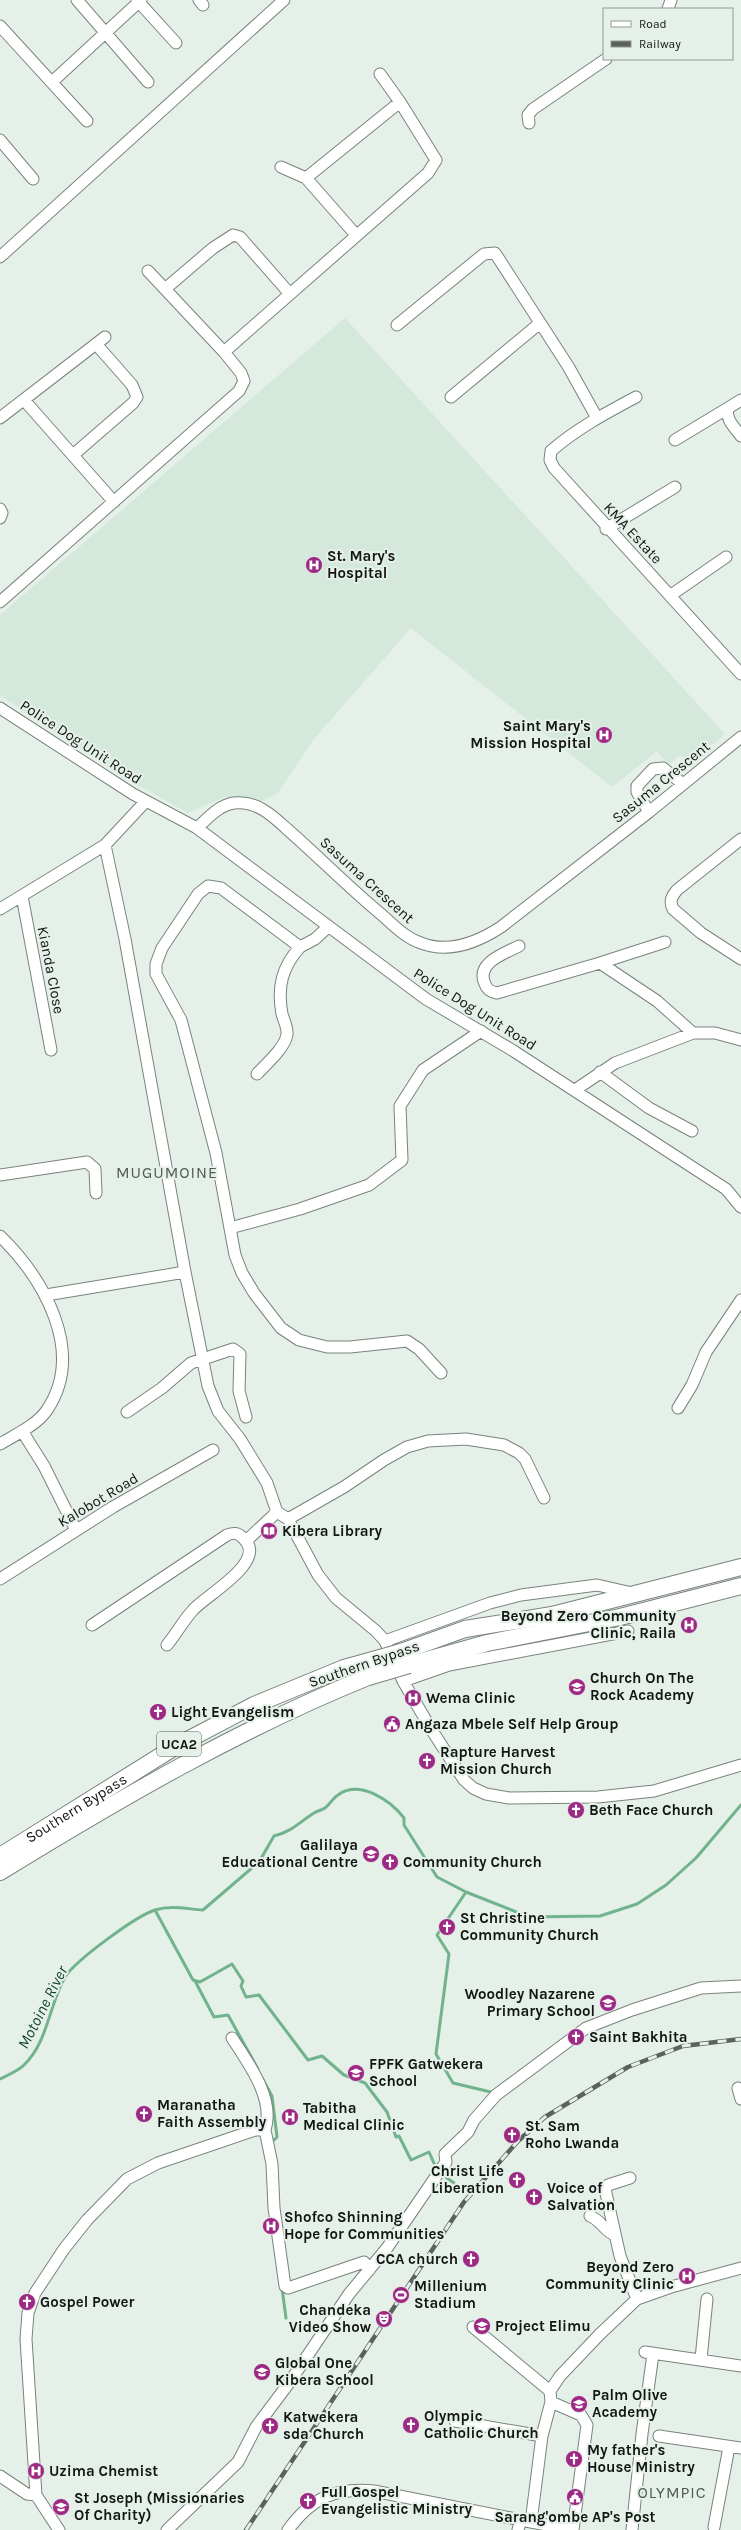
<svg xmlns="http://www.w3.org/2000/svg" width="741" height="2530" font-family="Karla,sans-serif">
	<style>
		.built { fill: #d5e8dc }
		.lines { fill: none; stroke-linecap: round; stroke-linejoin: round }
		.stream { stroke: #71b38d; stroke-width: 3 }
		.minor-casing { stroke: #79837c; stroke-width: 13 }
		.highway-casing { stroke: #79837c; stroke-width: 18 }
		.minor { stroke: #fff; stroke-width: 11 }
		.highway { stroke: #fff; stroke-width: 16 }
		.rail-casing { stroke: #5c615e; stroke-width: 4.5 }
		.rail { stroke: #e5f0e9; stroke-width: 3; stroke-dasharray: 9; stroke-linecap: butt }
		.highway-bridge-casing { stroke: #79837c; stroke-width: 18; stroke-linecap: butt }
		.highway-bridge { stroke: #fff; stroke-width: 16 }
		.labels { text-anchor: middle; stroke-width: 4; stroke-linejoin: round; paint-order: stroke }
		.shield { fill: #e5f0e9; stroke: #515753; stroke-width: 1 }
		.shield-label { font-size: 14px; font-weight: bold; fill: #121513 }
		.street-label { font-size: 15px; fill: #121513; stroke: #e5f0e9 }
		.poi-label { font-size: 15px; font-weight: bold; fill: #121513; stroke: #e5f0e9; text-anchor: start }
		.neighbourhood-label { font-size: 16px; letter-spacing: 1px; fill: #505953; stroke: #e5f0e9 }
		.water-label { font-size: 16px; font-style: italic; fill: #12462d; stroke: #e5f0e9 }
	</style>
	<rect width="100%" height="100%" fill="#e5f0e9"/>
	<!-- built -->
	<path class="built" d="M345,318L725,734L689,765L681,755L668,765L657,751L612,787L411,628L314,739L278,793L260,802L224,797L188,813L113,771L0,695V615Z"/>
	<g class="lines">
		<!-- stream -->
		<path class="stream" d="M466,1892L437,1935L449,1954L436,2054L453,2083L495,2093
			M155,1910L193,1980L200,1982L232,1964L243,1981L241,1986L246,1997L259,1995L308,2060L322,2056L344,2075L365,2083L387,2112L396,2137L399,2136L411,2160L429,2152L437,2170
			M195,1981L214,2017L228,2015L258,2069
			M262,2078L272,2096L277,2137L271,2143
			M0,2079C8,2075 18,2071 24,2065C48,2042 49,2005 65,1977C76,1960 136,1916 155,1910C171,1905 187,1909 203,1910L259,1862L274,1836C293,1831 298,1823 314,1813C317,1811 322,1810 325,1808C330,1804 333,1798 338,1795C360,1779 391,1801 404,1818V1825L437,1877L466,1892L529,1917L600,1916L637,1904L666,1885L696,1858L741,1805
			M441,2174L454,2183
			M282,2288L286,2318"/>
		<!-- minor casing -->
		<g class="minor-casing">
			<path id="minor" d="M77,0L148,82
				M137,0L176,43
				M199,0L203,5
				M668,9L671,0
				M0,26L87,121
				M380,74L400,102
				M52,82L141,0
				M529,123L528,115L533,109L606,59
				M0,140L33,179
				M281,167L306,178L356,235
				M0,257L284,0
				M148,271L224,352
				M165,289L213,248L233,235L240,237L290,294
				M397,325L479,258L484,254L495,253L568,366L597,418
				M451,397L540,323
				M636,397C606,413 576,429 551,451L550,460L554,468L741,674
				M24,400L114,502
				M741,400L728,408C725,419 735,428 741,436
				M0,418L105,337
				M675,440L728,408
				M73,455L133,403L137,397L132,385L96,344
				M0,509L2,513L0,518
				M606,529L675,487
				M671,595L726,557
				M0,602L239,391L244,381L241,373L224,352L428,173L436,160L400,102L306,178
				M0,708L133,794L197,828C208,818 219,805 234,803C256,800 273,816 287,829C319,857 349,888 382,915C394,926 406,938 421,943C449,954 478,942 501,927L649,812L741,737
				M649,812L637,792V786L653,769L663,768L683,784
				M197,828L426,999L512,1050L726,1189L741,1207
				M741,839L677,890C672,896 669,901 673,909L701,933L741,959
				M105,845L125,939L185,1272L208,1386L218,1411L240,1439L267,1483L277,1512L288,1519L318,1575L336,1598L376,1631L385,1641L403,1681L431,1729L464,1780L473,1788L486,1794L509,1798L598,1797L654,1791L741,1765
				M22,896L51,1050
				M0,909L105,845L146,801
				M328,927L315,939L300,947L221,888L208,886L198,894L162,948L156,964V974L181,1020L216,1153L235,1255L242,1273L254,1293L281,1328L299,1340L327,1347H350L407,1341L419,1349L441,1373
				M519,946C505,953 475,963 485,984C487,990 491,992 497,993L600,963L657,1001L693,1033
				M600,963L665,942
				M600,1072L649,1108L692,1131
				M257,1074C266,1064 284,1049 287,1035C288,1028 284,1021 282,1014C277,987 282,967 300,947
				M575,1090L615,1063L693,1033H715L741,1040
				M0,1175L87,1162L95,1169L96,1193
				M230,1228L300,1209L369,1185L402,1160L400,1106L423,1070L481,1031
				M0,1236C44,1279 86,1352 47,1410C37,1425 15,1435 0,1444
				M46,1295L185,1272
				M678,1408L692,1385L706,1352L741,1300
				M127,1412L162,1388L191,1363L233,1349L240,1354L239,1391L246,1417
				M22,1431L44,1466L76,1530
				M288,1519L344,1487L384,1460L407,1447L428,1441L466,1439L504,1445L519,1453L525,1459L544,1498
				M246,1541L277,1512
				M0,1579L113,1507L213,1450
				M92,1625L227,1535C235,1532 238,1533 244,1539C268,1562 206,1595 193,1610C183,1621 176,1634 167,1645
				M385,1641L490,1603L521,1595L597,1585L632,1593
				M403,1681L449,1665L628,1631
				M232,2038C249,2064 275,2099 265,2130
				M738,2088L741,2099
				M630,2178L608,2185L605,2189L620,2256L637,2299
				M590,2216C601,2220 605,2232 615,2235
				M473,2327L550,2391
				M645,2352L741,2366
				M701,2359L707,2299
				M551,2402L581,2415L587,2425L573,2530L531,2522L542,2436L551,2402L550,2391L560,2376L600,2334L637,2299L671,2287L741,2268
				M455,2421L542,2436
				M659,2436L741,2448
				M0,2476L27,2494L36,2495
				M714,2527L729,2447
				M59,2530L36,2495L26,2339L28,2313L35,2293L64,2249L87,2220L127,2179L158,2163L255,2130H265L272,2164L274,2208L285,2286L288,2288L364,2262L370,2269
				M167,2530L238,2462L256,2427L289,2383L349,2294L387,2248L439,2172L446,2162L445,2154L468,2132L474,2120L496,2095L586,2028L632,2010L701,1988L741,1986
				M288,2530C311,2498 336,2487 374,2491L531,2522
				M518,2530L521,2520
				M632,2530L642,2434L653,2354"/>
		</g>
		<!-- highway casing -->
		<g class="highway-casing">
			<g id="highway">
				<path d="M401,1652L465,1629L552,1615L741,1567"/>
				<path d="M409,1665L487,1643L620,1617L741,1586"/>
				<path id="s1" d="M0,1856L178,1745L254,1705L344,1668L373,1660"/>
				<path d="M0,1872C119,1799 239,1729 368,1677"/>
			</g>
		</g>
		<!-- minor -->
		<use href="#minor" class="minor"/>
		<!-- highway -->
		<use href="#highway" class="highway"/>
		<!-- rail casing -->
		<g class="rail-casing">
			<path id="rail" d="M246,2530L464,2202L518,2141L545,2117L628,2067L683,2046L741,2039"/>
		</g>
		<!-- rail -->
		<use href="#rail" class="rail"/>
		<!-- highway-bridge casing -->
		<g class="highway-bridge-casing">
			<path id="highway-bridge" d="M373,1660L401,1652
				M368,1677L409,1665"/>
		</g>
		<!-- highway-bridge -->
		<use href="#highway-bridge" class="highway-bridge"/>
	</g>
	<!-- icons -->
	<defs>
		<g id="hospital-disc" transform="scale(0.9)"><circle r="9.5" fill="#9d2985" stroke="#e5f0e9"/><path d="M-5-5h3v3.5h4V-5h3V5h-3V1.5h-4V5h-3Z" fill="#fff"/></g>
		<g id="library-disc" transform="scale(0.9)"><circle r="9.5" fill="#9d2985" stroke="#e5f0e9"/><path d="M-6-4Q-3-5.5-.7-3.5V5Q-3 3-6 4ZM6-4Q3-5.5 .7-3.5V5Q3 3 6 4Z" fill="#fff"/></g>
		<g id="school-disc" transform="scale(0.9)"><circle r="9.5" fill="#9d2985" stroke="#e5f0e9"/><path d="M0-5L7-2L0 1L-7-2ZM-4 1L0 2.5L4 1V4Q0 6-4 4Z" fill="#fff"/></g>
		<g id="church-disc" transform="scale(0.9)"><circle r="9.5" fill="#9d2985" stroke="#e5f0e9"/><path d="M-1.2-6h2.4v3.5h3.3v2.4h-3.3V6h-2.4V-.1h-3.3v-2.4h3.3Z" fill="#fff"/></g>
		<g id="civic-disc" transform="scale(0.9)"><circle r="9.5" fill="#9d2985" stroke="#e5f0e9"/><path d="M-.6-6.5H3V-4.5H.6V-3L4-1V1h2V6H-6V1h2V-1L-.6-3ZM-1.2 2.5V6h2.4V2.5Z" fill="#fff"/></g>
		<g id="stadium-disc" transform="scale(0.9)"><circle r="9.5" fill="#9d2985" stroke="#e5f0e9"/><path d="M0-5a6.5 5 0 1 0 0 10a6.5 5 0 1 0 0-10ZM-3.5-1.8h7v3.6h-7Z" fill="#fff"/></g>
		<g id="theatre-disc" transform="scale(0.9)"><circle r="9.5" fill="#9d2985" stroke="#e5f0e9"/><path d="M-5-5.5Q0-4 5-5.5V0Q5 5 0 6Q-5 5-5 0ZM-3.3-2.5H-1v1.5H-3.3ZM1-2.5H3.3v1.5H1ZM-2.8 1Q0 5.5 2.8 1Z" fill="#fff"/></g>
		<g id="university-disc" transform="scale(0.9)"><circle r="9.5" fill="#9d2985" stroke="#e5f0e9"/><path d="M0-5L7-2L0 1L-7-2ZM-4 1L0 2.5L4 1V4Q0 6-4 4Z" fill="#fff"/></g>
	</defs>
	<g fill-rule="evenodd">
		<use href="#hospital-disc" x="314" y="565"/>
		<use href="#hospital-disc" x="604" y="735"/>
		<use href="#library-disc" x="269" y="1531"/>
		<use href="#hospital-disc" x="689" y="1625"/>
		<use href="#school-disc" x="577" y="1687"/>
		<use href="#hospital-disc" x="413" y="1698"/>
		<use href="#church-disc" x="158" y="1712"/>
		<use href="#civic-disc" x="392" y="1724"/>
		<use href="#church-disc" x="427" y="1761"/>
		<use href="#church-disc" x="576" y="1810"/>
		<use href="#school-disc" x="371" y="1854"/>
		<use href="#church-disc" x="390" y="1862"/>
		<use href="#church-disc" x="447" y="1927"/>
		<use href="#school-disc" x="608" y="2003"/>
		<use href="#church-disc" x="576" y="2037"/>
		<use href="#school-disc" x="356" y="2073"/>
		<use href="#church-disc" x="144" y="2114"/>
		<use href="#hospital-disc" x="290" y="2117"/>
		<use href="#church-disc" x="512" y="2135"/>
		<use href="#church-disc" x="517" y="2180"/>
		<use href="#church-disc" x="534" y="2197"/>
		<use href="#hospital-disc" x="271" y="2226"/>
		<use href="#church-disc" x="471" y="2259"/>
		<use href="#hospital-disc" x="687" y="2276"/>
		<use href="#stadium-disc" x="401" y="2295"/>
		<use href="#church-disc" x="27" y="2302"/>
		<use href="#theatre-disc" x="384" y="2319"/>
		<use href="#university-disc" x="482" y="2326"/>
		<use href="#school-disc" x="262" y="2372"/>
		<use href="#school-disc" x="579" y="2404"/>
		<use href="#church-disc" x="411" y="2425"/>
		<use href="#church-disc" x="270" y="2426"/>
		<use href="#church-disc" x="574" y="2459"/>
		<use href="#hospital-disc" x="36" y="2471"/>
		<use href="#civic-disc" x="575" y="2497"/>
		<use href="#church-disc" x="308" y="2501"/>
		<use href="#school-disc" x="61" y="2507"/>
	</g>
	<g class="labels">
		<!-- shield labels -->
		<rect class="shield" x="157" y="1732" width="44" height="24" rx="3"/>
		<g class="shield-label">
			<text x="179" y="1749">UCA2</text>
		</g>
		<!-- street labels -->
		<g class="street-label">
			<text transform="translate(633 533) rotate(47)" y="5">KMA Estate</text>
			<text transform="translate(81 742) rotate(33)" y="5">Police Dog Unit Road</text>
			<text transform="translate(661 782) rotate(-39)" y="5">Sasuma Crescent</text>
			<text transform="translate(367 880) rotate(42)" y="5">Sasuma Crescent</text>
			<text transform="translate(51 970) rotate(79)" y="5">Kianda Close</text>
			<text transform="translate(475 1009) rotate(32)" y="5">Police Dog Unit Road</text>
			<text transform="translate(98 1500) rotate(-31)" y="5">Kalobot Road</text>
			<text transform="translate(364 1664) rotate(-19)" y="5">Southern Bypass</text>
			<text dy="5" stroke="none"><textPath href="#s1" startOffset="90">Southern Bypass</textPath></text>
		</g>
		<!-- poi labels -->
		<g class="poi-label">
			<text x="327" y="561">St. Mary's<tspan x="327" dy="17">Hospital</tspan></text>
			<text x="591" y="731" text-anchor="end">Saint Mary's<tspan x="591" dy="17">Mission Hospital</tspan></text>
			<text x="282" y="1536">Kibera Library</text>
			<text x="676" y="1621" text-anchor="end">Beyond Zero Community<tspan x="676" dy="17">Clinic, Raila</tspan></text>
			<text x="590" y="1683">Church On The<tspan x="590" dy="17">Rock Academy</tspan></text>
			<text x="426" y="1703">Wema Clinic</text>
			<text x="171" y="1717">Light Evangelism</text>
			<text x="405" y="1729">Angaza Mbele Self Help Group</text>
			<text x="440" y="1757">Rapture Harvest<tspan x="440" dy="17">Mission Church</tspan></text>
			<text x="589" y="1815">Beth Face Church</text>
			<text x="358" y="1850" text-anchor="end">Galilaya<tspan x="358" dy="17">Educational Centre</tspan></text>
			<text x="403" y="1867">Community Church</text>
			<text x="460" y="1923">St Christine<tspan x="460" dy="17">Community Church</tspan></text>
			<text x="595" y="1999" text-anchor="end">Woodley Nazarene<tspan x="595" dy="17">Primary School</tspan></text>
			<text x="589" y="2042">Saint Bakhita</text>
			<text x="369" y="2069">FPFK Gatwekera<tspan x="369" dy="17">School</tspan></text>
			<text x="157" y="2110">Maranatha<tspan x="157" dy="17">Faith Assembly</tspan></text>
			<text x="303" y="2113">Tabitha<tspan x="303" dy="17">Medical Clinic</tspan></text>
			<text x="525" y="2131">St. Sam<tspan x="525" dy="17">Roho Lwanda</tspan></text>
			<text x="504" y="2176" text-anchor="end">Christ Life<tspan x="504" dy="17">Liberation</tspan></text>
			<text x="547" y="2193">Voice of<tspan x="547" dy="17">Salvation</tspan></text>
			<text x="284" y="2222">Shofco Shinning<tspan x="284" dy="17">Hope for Communities</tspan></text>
			<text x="458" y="2264" text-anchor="end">CCA church</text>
			<text x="674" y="2272" text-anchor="end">Beyond Zero<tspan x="674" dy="17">Community Clinic</tspan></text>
			<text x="414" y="2291">Millenium<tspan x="414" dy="17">Stadium</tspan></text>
			<text x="40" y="2307">Gospel Power</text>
			<text x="371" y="2315" text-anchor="end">Chandeka<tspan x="371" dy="17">Video Show</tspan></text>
			<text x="495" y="2331">Project Elimu</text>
			<text x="275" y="2368">Global One<tspan x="275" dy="17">Kibera School</tspan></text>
			<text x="592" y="2400">Palm Olive<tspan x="592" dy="17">Academy</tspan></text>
			<text x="424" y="2421">Olympic<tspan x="424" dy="17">Catholic Church</tspan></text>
			<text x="283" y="2422">Katwekera<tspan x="283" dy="17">sda Church</tspan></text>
			<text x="587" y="2455">My father's<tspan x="587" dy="17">House Ministry</tspan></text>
			<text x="49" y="2476">Uzima Chemist</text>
			<text x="321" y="2497">Full Gospel<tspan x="321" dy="17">Evangelistic Ministry</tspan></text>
			<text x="74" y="2503">St Joseph (Missionaries<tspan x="74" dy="17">Of Charity)</tspan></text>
			<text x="575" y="2522" text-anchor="middle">Sarang'ombe AP's Post</text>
		</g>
		<!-- neighbourhood labels -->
		<g class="neighbourhood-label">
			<text x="167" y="1178">MUGUMOINE</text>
			<text x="672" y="2498">OLYMPIC</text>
		</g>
		<!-- water labels -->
		<g class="water-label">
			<text transform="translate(42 2007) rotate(-63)" y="6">Motoine River</text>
		</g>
	</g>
	<!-- legend -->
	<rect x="603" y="8" width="130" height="52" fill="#e5f0e9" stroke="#919893"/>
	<rect x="611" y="21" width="20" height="6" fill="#ffffff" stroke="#919893"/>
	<text x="639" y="28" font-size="12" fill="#121513">Road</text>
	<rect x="611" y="41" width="20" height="6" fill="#5c615e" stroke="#919893"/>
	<text x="639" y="48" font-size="12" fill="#121513">Railway</text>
</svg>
